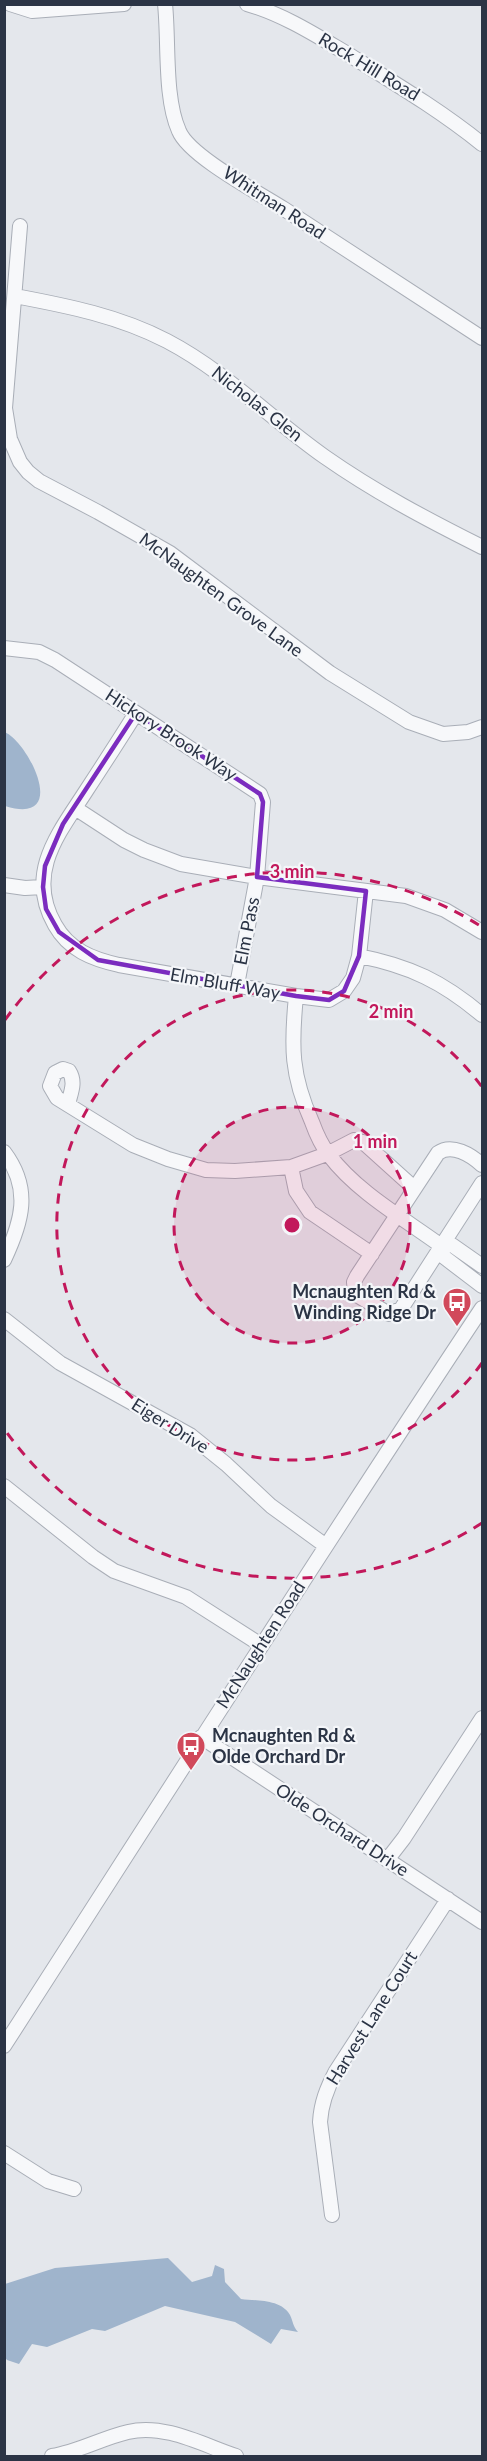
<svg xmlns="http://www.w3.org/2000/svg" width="487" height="2461" font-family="Lato,sans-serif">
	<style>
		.water { fill: #9fb4cc }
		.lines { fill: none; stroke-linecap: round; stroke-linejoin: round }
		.minor-casing { stroke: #a9aeb7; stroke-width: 16 }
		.minor { stroke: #f7f8fa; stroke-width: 14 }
		.marked { fill: none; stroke: #7b2cbf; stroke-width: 4.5; stroke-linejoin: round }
		.ring { fill: none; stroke: #c2185b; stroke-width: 3; stroke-dasharray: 10 8 }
		.labels { text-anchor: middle; stroke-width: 4.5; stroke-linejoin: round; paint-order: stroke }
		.street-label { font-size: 18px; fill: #2b3445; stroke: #f4f6f9 }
		.poi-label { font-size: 18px; font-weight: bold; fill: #2b3445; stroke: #f4f6f9; text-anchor: end }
		.centre { fill: #c2185b; stroke: #f4f6f9; stroke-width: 3 }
		.ring-label { font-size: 18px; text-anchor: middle; font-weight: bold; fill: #c2185b; stroke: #f4f6f9; stroke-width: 4.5; stroke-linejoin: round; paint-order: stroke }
	</style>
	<rect width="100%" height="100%" fill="#e4e7ec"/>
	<!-- water -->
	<path class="water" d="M4,732C27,739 72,827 5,806Z
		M168,2258L192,2282L212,2276L215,2265L224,2269L225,2282L241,2299C256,2301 281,2299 290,2315C293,2321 293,2327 298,2332L281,2329L271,2344L235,2322L165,2306L105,2331L92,2329L47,2347L32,2344L19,2364L7,2360L4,2356L5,2284L55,2268Z"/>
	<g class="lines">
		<!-- minor casing -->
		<g class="minor-casing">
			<path id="minor" d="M10,4L32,11L124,4
				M165,4C169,41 164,98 179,131C189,156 259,193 284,209C350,252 416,295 482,338
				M247,4C285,15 317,36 351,56C396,84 441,111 482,144
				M20,226L5,408L10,439L20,462L28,472L39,481L98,512L170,553L330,673L409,722L443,734L468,732L482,727
				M15,296C68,306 119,316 167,341C226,372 271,419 325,457C375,492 428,520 482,547
				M4,648L39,652L55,660L260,794L263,802L257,877L237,985
				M136,713C120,739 103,765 86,791C59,833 25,873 55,925C69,950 92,959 119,965L296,996L329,1000L344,991L353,978L359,956L366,891
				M75,808L124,840L144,850L181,864L257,877L406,896L445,910L482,932
				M4,885L25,888L43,887
				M359,956C410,966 443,982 482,1015
				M296,996C291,1047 291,1075 312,1122C316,1133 322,1146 329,1155C357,1192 403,1218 440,1245H452L482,1266
				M68,1104C71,1092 76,1082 69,1071L63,1069L55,1073L50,1086L57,1098L133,1145L168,1159L206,1170L235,1171L291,1167L327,1154L354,1140L363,1142L414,1188
				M4,1152C32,1189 22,1222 4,1260
				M482,1165C471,1155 452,1143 438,1153L357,1276L354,1282L355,1294L389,1314L401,1309L482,1183
				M291,1167L296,1191L310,1212L372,1254
				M440,1245L444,1257L482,1286
				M4,1319L60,1363L190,1435L226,1464L271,1506L326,1546
				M4,1486L93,1557L114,1571L186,1597L261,1645
				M201,1737L482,1922
				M387,1860L404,1838L482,1718
				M4,2046C163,1799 320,1552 482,1308
				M4,2153L48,2181L74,2189
				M332,2215L320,2122C321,2103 327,2088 336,2071L448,1899
				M52,2456C78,2452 102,2438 128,2432C164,2423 203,2445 236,2456"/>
		</g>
		<!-- minor -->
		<use href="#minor" class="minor"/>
	</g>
	<!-- marked area -->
	<path class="marked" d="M136,713L260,794L263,802L257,877L366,891L359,956L344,991L329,1000L296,996L98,960L59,932L46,909L43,887L45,866L63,824Z"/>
	<!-- distance rings -->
	<circle cx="292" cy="1225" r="118" fill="#c2185b" fill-opacity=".12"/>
	<g class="ring">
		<circle cx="292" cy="1225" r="118"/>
		<path d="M482 1363A235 235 0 1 1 482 1087"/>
		<path d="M482 1523A353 353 0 0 1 5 1430M5 1020A353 353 0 0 1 482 927"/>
	</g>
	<!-- icons -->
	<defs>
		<g id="bus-pin" transform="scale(1.5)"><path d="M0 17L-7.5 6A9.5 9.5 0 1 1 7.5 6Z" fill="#d1495b" stroke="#f4f6f9"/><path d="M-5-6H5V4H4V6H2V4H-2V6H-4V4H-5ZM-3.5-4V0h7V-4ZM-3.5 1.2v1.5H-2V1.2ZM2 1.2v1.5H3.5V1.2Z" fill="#fff"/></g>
	</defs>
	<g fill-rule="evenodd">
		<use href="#bus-pin" x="457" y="1302"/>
		<use href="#bus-pin" x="191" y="1746"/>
	</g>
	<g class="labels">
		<!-- street labels -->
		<g class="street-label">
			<text transform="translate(369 67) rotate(31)" y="6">Rock Hill Road</text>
			<text transform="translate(274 203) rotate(33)" y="6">Whitman Road</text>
			<text transform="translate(257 404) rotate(38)" y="6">Nicholas Glen</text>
			<text transform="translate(221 595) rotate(36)" y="6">McNaughten Grove Lane</text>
			<text transform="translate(171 735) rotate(33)" y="6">Hickory Brook Way</text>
			<text transform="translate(247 931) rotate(-79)" y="6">Elm Pass</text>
			<text transform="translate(225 984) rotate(10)" y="6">Elm Bluff Way</text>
			<text transform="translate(170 1426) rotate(32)" y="6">Eiger Drive</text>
			<text transform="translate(261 1645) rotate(-57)" y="6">McNaughten Road</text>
			<text transform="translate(342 1830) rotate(33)" y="6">Olde Orchard Drive</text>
			<text transform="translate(372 2018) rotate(-58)" y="6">Harvest Lane Court</text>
		</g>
		<!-- poi labels -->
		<g class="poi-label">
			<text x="436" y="1298">Mcnaughten Rd &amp;<tspan x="436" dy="21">Winding Ridge Dr</tspan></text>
			<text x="212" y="1742" text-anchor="start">Mcnaughten Rd &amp;<tspan x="212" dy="21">Olde Orchard Dr</tspan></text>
		</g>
	</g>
	<circle cx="292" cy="1225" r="9" class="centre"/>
	<g class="ring-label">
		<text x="292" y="878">3 min</text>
		<text x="391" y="1018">2 min</text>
		<text x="375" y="1148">1 min</text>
	</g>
	<!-- border -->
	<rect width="487" height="2461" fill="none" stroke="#2b3445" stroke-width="12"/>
</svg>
